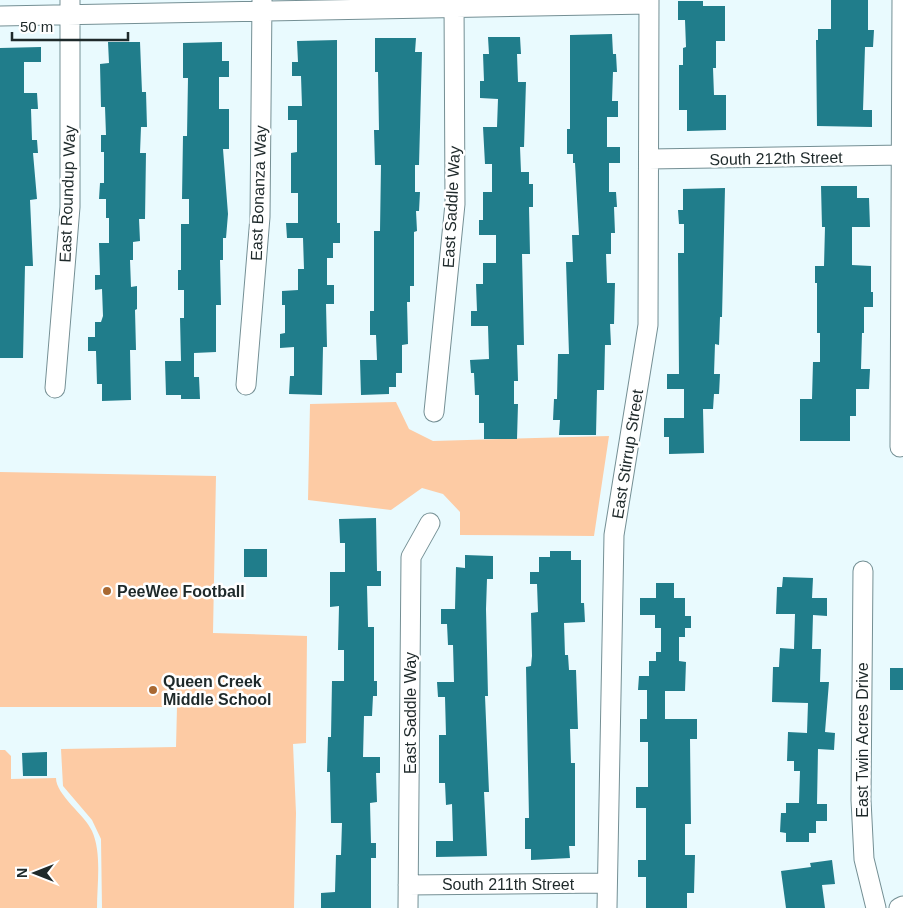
<svg xmlns="http://www.w3.org/2000/svg" width="903" height="908" font-family="Arial,sans-serif">
	<style>
		.green { fill: #fdcba4 }
		.building { fill: #207d8b }
		.lines { fill: none; stroke-linecap: round; stroke-linejoin: round }
		.street-casing { stroke: #748f94; stroke-width: 21 }
		.street { stroke: #fff; stroke-width: 19 }
		.poi-dot { fill: #a96932; stroke: #fff; stroke-width: 2 }
		.labels { text-anchor: middle; stroke-width: 5; stroke-linejoin: round; paint-order: stroke }
		.street-label { font-size: 16px; fill: #1e292a; stroke: #fff }
		.poi-label { font-size: 16px; font-weight: bold; fill: #1e292a; stroke: #fff; text-anchor: start }
	</style>
	<rect width="100%" height="100%" fill="#e9fafe"/>
	<!-- green -->
	<path class="green" d="M396,402L409,429L433,441L609,436L594,536L460,535V512L443,494L422,488L391,510L308,500L310,404Z
		M0,472L216,476L213,633L307,636L306,743L293,744L296,813L294,908H102L101,839L92,820L63,786L61,749L176,747L177,707H0Z
		M0,750H5L11,756V779L56,778C56,795 85,815 92,831C102,853 97,884 97,908H0Z"/>
	<!-- building -->
	<path class="building" d="M831,0H868V30H874L873,47H865L863,110H872V127L817,126L816,40H818V29H831Z
		M678,1H703V6H725V41H716V68H713L714,95H726V130L687,131V110H679V65H683V48L686,47L685,20H678Z
		M612,34L613,54H616L617,72H613L612,101H618V117H607V147H620V163H609V192H616L617,207H614L615,233H611V254H606L607,283H615L614,324H610L611,345H605L604,390H597L596,435H559L560,420H553L554,399H557L558,354H569L566,262H573L572,235H579L575,163H573V154H567V129H570V35Z
		M488,37H520L521,54H517L518,82H526L524,147H520L521,172H529V184H533V207H529L530,254H522L524,345H517L518,381H514V404H518L517,439H484V423H479V395H475L474,373H471L470,360L489,359L488,326H471V311H477L476,284H483V263H496V235H479V220H483V192H492V164H485L483,127H497L498,99L480,98V81H484L483,54H489Z
		M375,38H416L415,52H422L419,165H415V192H420L419,211H416L417,231L414,232V286H410V302H407L408,344L402,345V373H396V387H389V394L361,395L360,360H377L376,335H370V311H374V231H380L381,165H375L374,130H379L378,72H375Z
		M337,40V223H340V243H333V258H327V285H334V304H326L327,347H323L322,395L289,394L290,376H294V347L280,348V334L285,333V305H282V291L298,290V269H304L303,238H287L286,223H298V193H291V153L297,152V120H288V106H302L301,76H292V62H298L297,41Z
		M108,42H140L142,92H146L147,127H141L140,153H146L145,219H139L140,241L133,242V260H130L131,287L137,286V309L135,310L136,350H130L131,400L102,401V384H97L96,351H88V337H95V322H101L103,316L102,289L95,290V275H100L99,243H109V218H106V199H99L100,183H104V152H101V135H106L105,107H101L100,64L109,63Z
		M222,42V61H229V77H219V109H229V149H223L228,214L226,238H223V260H220L221,305H216V352L194,353V377H199L200,399H181V395H166L165,361H181L180,318H184V290H178V270H181V224H189V199H182L183,136H187L188,78H183V43Z
		M41,47V62H24V93H37L38,109H31L32,140H37L38,153H33L37,199L30,200L33,266H25L23,358H0V48Z
		M821,186H857V198H869L870,227H852V265L871,266V292H873V307H864V333H862L861,369H870L869,389H856V416H850V441H800V399H812L813,362H820V333H817V283H815V266H824L825,227H822Z
		M725,188L722,317H720L719,345L715,344L714,374H720L719,394H714L713,409H703L704,453L669,454V437H664V418H684V389H667V374H679L678,253H684V224H679L678,210H683V189Z
		M376,518L377,571H381V586H367L368,627H374V681H377V696H373L372,716H364L363,757H380V773H376L377,802L370,803L371,843H376V858H371V908H321V893L335,892L336,855H341L342,823H331L330,772H327L328,737H331L332,681H344V650H338L339,606L330,607V572H345V543H340L339,519Z
		M244,549H267V577H244Z
		M550,551H571V560H581V603H584L585,622L564,623L565,655H568L569,670H576L578,729H570L571,763H575V846H569L570,858L531,860V849H525V818H529L526,667L531,666L532,656L531,613L538,612L537,584H530V572H539V557H550Z
		M465,555L493,556V579H487L486,609L488,696H485L489,792H484L487,856L436,857V841H453L452,804L446,805L445,783H439V735H446L445,697H438L437,682H454L453,645H448L447,624H441V609H455L456,567L465,568Z
		M783,577L813,578L812,598H827V616L813,615L812,649H821L820,682H829L825,732L835,733L834,750L818,749L817,804H827V821H816V833H809V842H786V833L780,832L781,813H786V803H799L800,771H794V761H787L788,732L807,733L808,703L772,702L773,667H779L780,648L794,649L795,614H776L777,587H782Z
		M656,583H674V598H685V616H691V628H685V637H679V661L686,662L685,691H665V719H697V739H690L691,824H685V855H695L694,893H687V908H646V877H638V860H646V808H636V787H648V742H640V719H647V690H638L639,676H649V661H656V652H661V628H655V615H640V598H656Z
		M890,668H903V690H890Z
		M47,752V776H23L22,753Z
		M832,860L835,884L822,885L825,908H786L781,871L811,867L810,863Z"/>
	<g class="lines">
		<!-- street casing -->
		<g class="street-casing">
			<path id="street" d="M0,16L649,4
				M649,159L903,155
				M246,385L260,217L262,0
				M55,388L70,207V0
				M434,412L455,204L454,0
				M900,447L902,0
				M863,571L861,800L864,859L876,908
				M408,885L607,883
				M408,908L411,557L430,523
				M607,908L614,535L648,325L649,0
				M899,908L903,906"/>
		</g>
		<!-- street -->
		<use href="#street" class="street"/>
	</g>
	<!-- markers -->
	<g class="poi-dot">
		<circle cx="107" cy="591" r="5"/>
		<circle cx="153" cy="690" r="5"/>
	</g>
	<g class="labels">
		<!-- street labels -->
		<g class="street-label">
			<text transform="translate(776 158) rotate(-1)" y="6">South 212th Street</text>
			<text transform="translate(258 193) rotate(-88)" y="6">East Bonanza Way</text>
			<text transform="translate(67 194) rotate(-88)" y="6">East Roundup Way</text>
			<text transform="translate(451 207) rotate(-87)" y="6">East Saddle Way</text>
			<text transform="translate(627 454) rotate(-81)" y="6">East Stirrup Street</text>
			<text transform="translate(410 713) rotate(-90)" y="6">East Saddle Way</text>
			<text transform="translate(862 740) rotate(-90)" y="6">East Twin Acres Drive</text>
			<text x="508" y="890">South 211th Street</text>
		</g>
		<!-- poi labels -->
		<g class="poi-label">
			<text x="117" y="597">PeeWee Football</text>
			<text x="163" y="687">Queen Creek<tspan x="163" dy="18">Middle School</tspan></text>
		</g>
	</g>
	<!-- north arrow -->
	<g transform="translate(35 873) rotate(270)" stroke="#ffffff" stroke-width="4" paint-order="stroke">
	<path d="M0-4L9 19L0 12L-9 19Z" fill="#1e292a"/>
	<text y="-8" font-size="14" font-weight="bold" text-anchor="middle" fill="#1e292a">N</text>
	</g>
	<!-- scale -->
	<path d="M12 32v8h116v-8" fill="none" stroke="#1e292a" stroke-width="2.5"/>
	<text x="20" y="32" font-size="15" fill="#1e292a" stroke="#ffffff" stroke-width="4" paint-order="stroke">50 m</text>
</svg>
